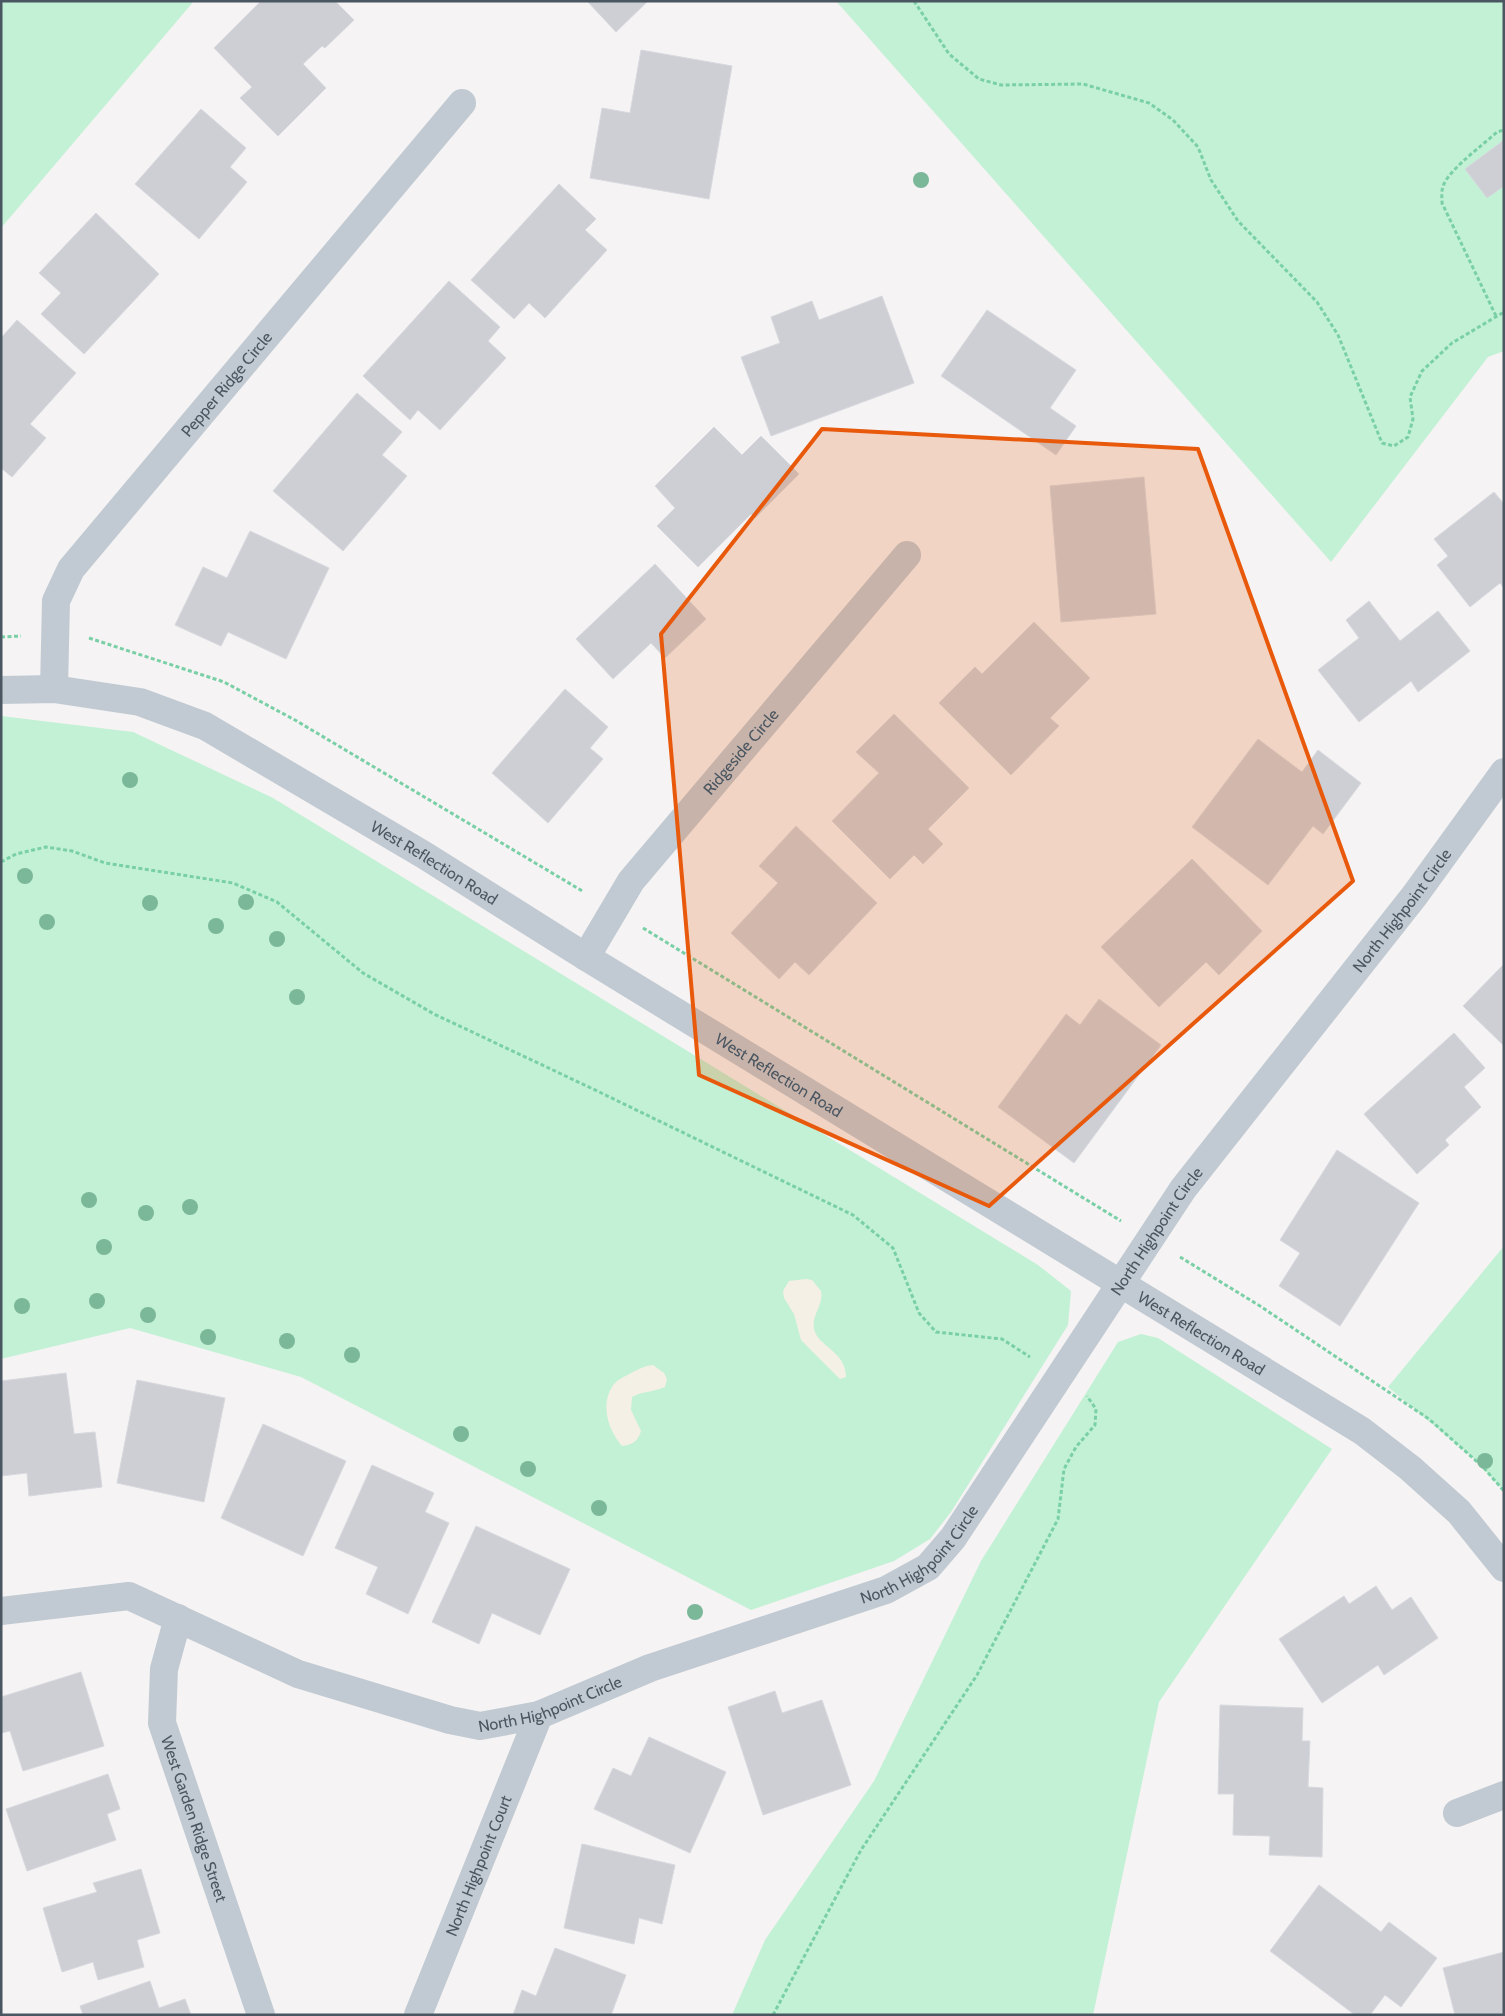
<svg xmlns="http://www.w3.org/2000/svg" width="1505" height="2016" font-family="Cabin,sans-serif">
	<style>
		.green { fill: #c3f1d5 }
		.sand { fill: #f5f0e5 }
		.building { fill: #cdcfd5; stroke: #d7d9de }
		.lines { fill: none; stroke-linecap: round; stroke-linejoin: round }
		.path { stroke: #7ad0a6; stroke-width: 3; stroke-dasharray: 4 2.5; stroke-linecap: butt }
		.minor { stroke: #c1cad2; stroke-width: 28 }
		.tree { fill: #7bb799 }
		.marked { fill: #e8590c; fill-opacity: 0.2; stroke: #e8590c; stroke-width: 4; stroke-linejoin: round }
		.labels { text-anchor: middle; stroke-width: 4; stroke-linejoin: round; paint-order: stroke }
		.street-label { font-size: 16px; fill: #4a5661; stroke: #fff }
	</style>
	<rect width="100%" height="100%" fill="#f5f3f3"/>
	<!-- green -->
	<path class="green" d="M1,1H194L1,228Z
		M836,1H1504V351L1488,357L1331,562Z
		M1,716L133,732L273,798L1038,1265L1071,1291L1068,1325L951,1512L930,1539L894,1561L751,1610L301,1377L130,1328L1,1359Z
		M1504,1246V1491L1473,1458L1388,1387Z
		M1141,1334L1158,1338L1332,1449L1159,1702L1093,2015H732L765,1940L874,1781L981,1561L1118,1342Z"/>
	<!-- sand -->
	<path class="sand" d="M806,1279L812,1280L821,1291C824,1305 811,1315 814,1329C818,1347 846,1351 846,1377L840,1379L801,1340L794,1314L784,1298L783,1291L789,1281Z
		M653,1365L664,1373L667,1379L665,1387C654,1392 643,1391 632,1397L631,1410L641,1431C638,1441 632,1445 622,1446C609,1431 600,1406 612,1387C616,1380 624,1377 631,1373C639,1369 644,1366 653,1365Z"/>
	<!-- building -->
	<path class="building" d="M261,1H335L354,20L325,48L322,46L303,64L326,88L278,136L240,98L252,87L214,48Z
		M587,1H648L616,32Z
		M641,50L732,66L709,199L590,178L602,108L630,113Z
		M201,109L246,148L230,167L247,182L199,239L135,184Z
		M1504,140V186L1487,198L1465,169Z
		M559,184L596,219L585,230L607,250L545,318L529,303L514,319L471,280Z
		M96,213L159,274L84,354L41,314L61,293L39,273Z
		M449,281L500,327L488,341L506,358L440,430L418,410L410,420L363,376Z
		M882,296L914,383L771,436L741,357L780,343L771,317L812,301L819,320Z
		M987,310L1076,370L1050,408L1076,426L1056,455L941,376Z
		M17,320L76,373L30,424L46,438L12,477L1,468V338Z
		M357,393L402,432L382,455L407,476L343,551L273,491Z
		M714,427L742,455L761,436L799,474L755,518L751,514L698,567L657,526L675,508L655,486Z
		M1144,477L1156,614L1061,622L1050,486Z
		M1494,492L1504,504V588L1500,583L1470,607L1437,565L1448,556L1434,539Z
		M250,531L329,568L286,659L228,632L221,646L175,625L203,567L227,578Z
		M655,564L706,619L665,658L651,643L613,679L576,639Z
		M1369,601L1400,641L1438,611L1470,651L1418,692L1411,681L1359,722L1318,670L1359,638L1346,620Z
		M1034,622L1090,678L1050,718L1059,726L1011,775L939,703L975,667L982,674Z
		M565,689L608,727L590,748L603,759L548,823L492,773Z
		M894,714L969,788L928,829L943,844L923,864L914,855L890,879L832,821L879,773L856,752Z
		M1258,739L1302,772L1318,750L1361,783L1323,834L1313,826L1268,885L1192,827Z
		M796,826L877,903L809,975L795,962L779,979L731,933L778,883L759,866Z
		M1192,859L1262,931L1219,975L1206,962L1159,1007L1101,947Z
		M1504,964V1046L1463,1006Z
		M1099,999L1161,1045L1074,1163L998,1107L1066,1014L1080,1025Z
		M1454,1033L1485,1068L1464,1087L1481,1107L1445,1140L1449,1145L1417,1174L1364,1114Z
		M1337,1150L1419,1203L1340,1326L1279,1286L1300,1253L1280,1240Z
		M66,1373L74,1434L95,1432L102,1487L29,1496L27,1473L1,1476V1381Z
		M137,1380L225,1398L204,1502L117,1483Z
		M263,1424L346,1461L303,1556L221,1518Z
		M372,1465L434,1493L425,1512L449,1523L408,1614L366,1594L378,1567L335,1548Z
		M476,1526L570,1569L540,1635L492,1613L479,1644L432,1622Z
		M1376,1586L1392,1610L1411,1597L1438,1638L1384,1675L1378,1665L1322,1703L1279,1639L1344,1596L1349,1604Z
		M81,1672L104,1746L23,1771L10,1731L1,1733V1697Z
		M775,1691L782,1713L822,1700L851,1785L763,1815L728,1707Z
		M1220,1705L1303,1708L1302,1741H1310L1308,1787L1323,1788L1322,1857L1269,1855L1270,1836L1233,1835L1234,1794H1218Z
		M649,1737L726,1772L690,1853L594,1809L613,1768L631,1776Z
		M108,1774L120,1809L107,1814L116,1840L27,1871L6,1809Z
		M582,1844L675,1865L662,1924L639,1918L634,1944L564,1928Z
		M141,1869L160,1933L137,1940L144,1967L98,1980L93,1962L62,1972L43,1908L97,1892L93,1883Z
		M1319,1885L1381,1932L1389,1922L1437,1958L1401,2007L1385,1995L1370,2015H1355L1270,1951Z
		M555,1948L626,1975L611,2015H513L522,1990L536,1996Z
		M1504,1952V2015H1455L1443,1968Z
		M150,1981L159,2008L185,1999L191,2015H83L80,2006Z"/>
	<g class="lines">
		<!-- path -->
		<path class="path" d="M914,1L949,54L979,79L1001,85L1083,84L1149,103L1173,120L1198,147L1211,180L1238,221L1317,302L1338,335L1382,443L1394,446L1408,437L1413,419L1410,397L1422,371L1452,343L1504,312
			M1496,316L1442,203C1442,196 1441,190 1444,184C1451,168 1483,145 1497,132L1504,130
			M1,637L21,636
			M89,638L224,682L295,720L584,892
			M1,862L16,854L46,847L72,851L105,863L233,883L277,902L363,973L434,1014L591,1088L853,1215L893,1248L919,1313L936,1332L1002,1339L1030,1357
			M643,928L1121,1221
			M1180,1257L1260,1306L1429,1419L1483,1467L1504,1491
			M773,2015L861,1850L977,1675L1058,1519L1064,1469L1076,1447L1095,1425L1096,1409L1087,1396"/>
		<!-- minor -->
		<g class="minor">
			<path id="s1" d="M54,689L56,601L71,569L462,103"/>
			<path id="s2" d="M1,690L54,689L140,702L205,726L424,855L586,957L1362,1431L1410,1468L1459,1512L1504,1568"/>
			<path id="s3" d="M586,957L631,881L907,555"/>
			<path id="s4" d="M1,1611L129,1596L298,1674L450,1720L480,1726L539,1715L650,1668L886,1590L928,1567L953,1538L1183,1189L1415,895L1504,772"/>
			<path id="s5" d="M178,1618L164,1669L162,1723L261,2015"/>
			<path d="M1457,1813L1504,1795"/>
			<path id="s6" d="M418,2015L539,1715"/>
		</g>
	</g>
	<!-- trees -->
	<g class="tree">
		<circle cx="921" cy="180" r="8"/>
		<circle cx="130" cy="780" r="8"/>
		<circle cx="25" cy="876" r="8"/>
		<circle cx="246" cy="902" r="8"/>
		<circle cx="150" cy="903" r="8"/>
		<circle cx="47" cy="922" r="8"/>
		<circle cx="216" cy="926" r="8"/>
		<circle cx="277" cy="939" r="8"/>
		<circle cx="297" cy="997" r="8"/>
		<circle cx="89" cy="1200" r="8"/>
		<circle cx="190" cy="1207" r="8"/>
		<circle cx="146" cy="1213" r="8"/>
		<circle cx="104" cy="1247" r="8"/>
		<circle cx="97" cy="1301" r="8"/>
		<circle cx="22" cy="1306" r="8"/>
		<circle cx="148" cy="1315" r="8"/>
		<circle cx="208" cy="1337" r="8"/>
		<circle cx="287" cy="1341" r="8"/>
		<circle cx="352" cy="1355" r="8"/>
		<circle cx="461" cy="1434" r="8"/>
		<circle cx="1485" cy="1461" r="8"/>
		<circle cx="528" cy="1469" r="8"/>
		<circle cx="599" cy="1508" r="8"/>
		<circle cx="695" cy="1612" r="8"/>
	</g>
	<!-- marked area -->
	<path class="marked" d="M822,429L1198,449L1353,881L989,1206L699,1075L661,634Z"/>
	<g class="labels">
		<!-- street labels -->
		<g class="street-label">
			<text dy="6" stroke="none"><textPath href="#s1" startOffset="365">Pepper Ridge Circle</textPath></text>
			<text dy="6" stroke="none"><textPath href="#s3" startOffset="258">Ridgeside Circle</textPath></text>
			<text dy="6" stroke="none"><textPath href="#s2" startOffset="476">West Reflection Road</textPath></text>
			<text dy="6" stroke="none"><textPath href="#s4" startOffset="1792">North Highpoint Circle</textPath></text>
			<text dy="6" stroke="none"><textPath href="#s2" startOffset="881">West Reflection Road</textPath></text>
			<text dy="6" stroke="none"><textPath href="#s4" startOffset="1388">North Highpoint Circle</textPath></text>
			<text dy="6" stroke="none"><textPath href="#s2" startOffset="1376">West Reflection Road</textPath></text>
			<text dy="6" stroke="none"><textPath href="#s4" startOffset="982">North Highpoint Circle</textPath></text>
			<text dy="6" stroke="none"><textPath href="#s4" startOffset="578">North Highpoint Circle</textPath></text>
			<text dy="6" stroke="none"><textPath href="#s5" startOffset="208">West Garden Ridge Street</textPath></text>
			<text dy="6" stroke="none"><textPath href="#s6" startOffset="161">North Highpoint Court</textPath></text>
		</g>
	</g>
	<!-- border -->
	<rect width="1505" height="2016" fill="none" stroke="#4a5661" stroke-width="5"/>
</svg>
